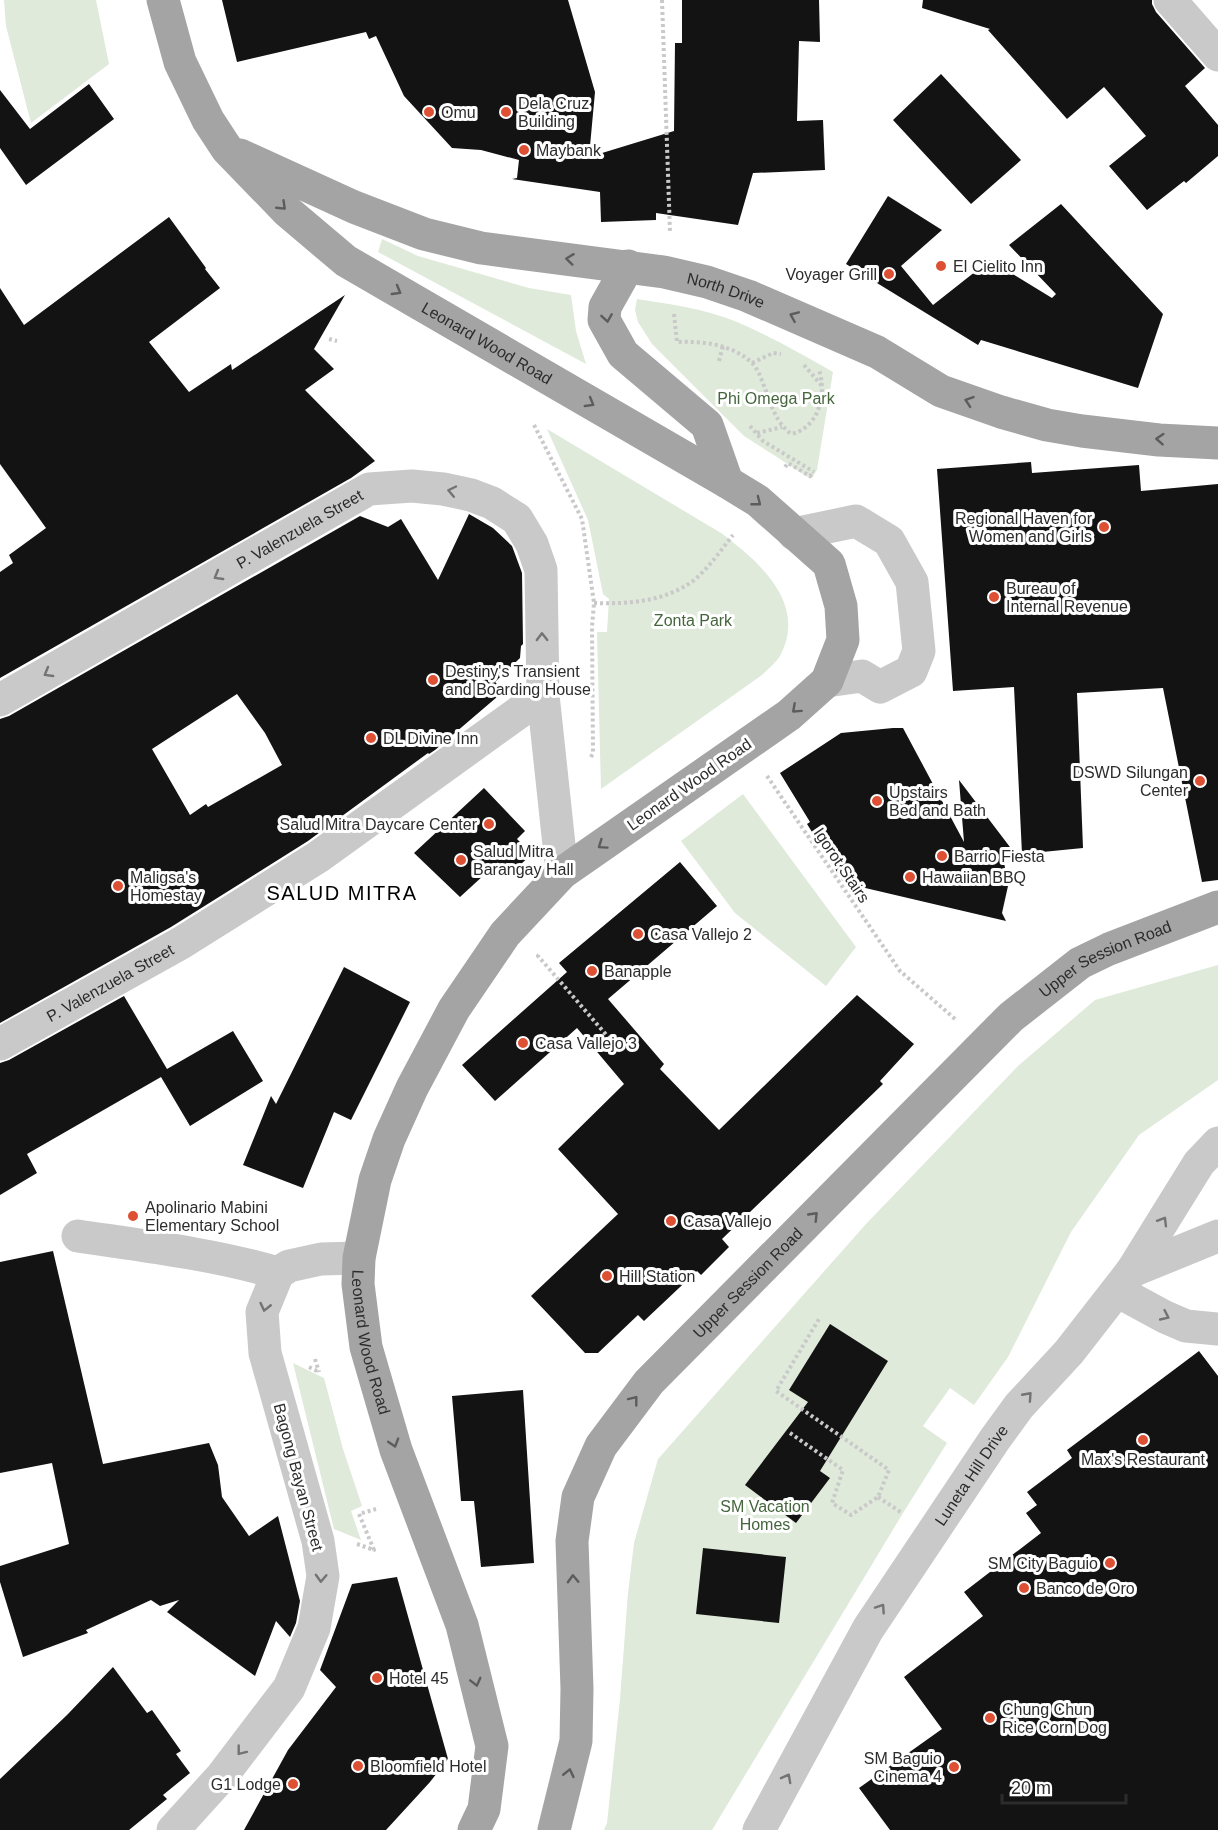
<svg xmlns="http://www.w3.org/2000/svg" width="1218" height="1830" font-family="Helvetica,sans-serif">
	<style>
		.green { fill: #dfeada }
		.building { fill: #131313; fill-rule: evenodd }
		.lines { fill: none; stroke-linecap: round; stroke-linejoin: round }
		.path { stroke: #c9c9c9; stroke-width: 4; stroke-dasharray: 3 3; stroke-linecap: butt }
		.minor { stroke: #c9c9c9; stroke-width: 33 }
		.major { stroke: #a4a4a4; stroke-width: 33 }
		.oneway { stroke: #5c5c5c }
		.oneway2 { stroke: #737373 }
		.poi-dot { fill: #de5034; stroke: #fff; stroke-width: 2 }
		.labels { text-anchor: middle; stroke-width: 6; stroke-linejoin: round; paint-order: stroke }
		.poi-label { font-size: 16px; fill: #2c2c2c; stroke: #fff; text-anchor: start }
		.street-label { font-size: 16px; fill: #2c2c2c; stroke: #fff }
		.park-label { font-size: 16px; fill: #45663c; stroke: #fff }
		.quarter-label { font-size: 20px; letter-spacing: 1.5px; fill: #000; stroke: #fff }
	</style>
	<rect width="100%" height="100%" fill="#fff"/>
	<!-- green -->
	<path class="green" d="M4,0H96L109,64L31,123L6,26Z
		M382,239L418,256L529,288L571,295L576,331L586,364L378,252Z
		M637,299C670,304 706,309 737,322C770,336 802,354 833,372L817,470L811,479L744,436L652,344L638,322L635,310Z
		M547,429L721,533C758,561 807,602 781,654C777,662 768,669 762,675L601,789L597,632H607L609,599L603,594L588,520Z
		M743,794L856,947L826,986L735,913L681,841Z
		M1218,965V1080L1139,1135L1071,1232L1008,1357L974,1405L950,1388L923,1426L947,1443L903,1513L712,1830H604L607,1823L620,1699L628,1593L634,1543L658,1459L866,1224L1018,1066L1095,1000Z
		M293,1363L324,1378L343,1449L362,1506L351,1511L361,1540L334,1529Z"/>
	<!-- building -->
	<path class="building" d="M222,0H568L595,92L589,157L674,131L675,43H682V0H819L820,42L799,41L797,121L823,120L825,170L753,173L738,225L656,213V220L601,222L600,192L512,179L517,178L519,160L481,150L452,148L404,96L376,36L369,39L366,32L237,62Z
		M923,0H1152V4L1156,12L1205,68L1185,86L1218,125V156L1186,183L1184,181L1147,210L1109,166L1146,136L1104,87L1067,119L988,30L990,29L922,8Z
		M941,74L1021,160L971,204L893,120Z
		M89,84L114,119L26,185L0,148V90L30,129Z
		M888,196L942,230L901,266L933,305L990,260L1052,298L1056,294L1009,245L1061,204L1163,314L1138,388L981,340L978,345L846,264Z
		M169,217L206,268L205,269L220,288L149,342L189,392L231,364L232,370L345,295L314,349L334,369L305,390L375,461L351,478L0,678V572L13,563L9,555L46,528L0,464V288L24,325Z
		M1031,462L1032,473L1139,465L1141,491L1218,484V880L1202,882L1163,688L1077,693L1083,848L1022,854L1014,687L953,691L937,469Z
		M469,514L493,528L512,546L522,573L523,644L521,646L520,658L495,682L504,691L435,750L429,754L428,753L308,841L171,927L0,1023V719L9,716L360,516L388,527L401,519L438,580ZM237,694L265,733L282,765L208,807L206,804L190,815L152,749Z
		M893,728H903L964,842L959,780L1016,855L1003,856L1008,886L1002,913L1006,921L844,883L807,824L810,822L780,773L841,733Z
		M484,788L525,831L517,839L532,854L508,876L496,864L460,897L414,853Z
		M680,862L717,906L608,999L664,1064L660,1069L719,1130L857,995L914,1044L880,1081L883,1084L722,1239L729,1247L701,1275L697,1271L644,1321L638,1315L598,1353H585L531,1296L618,1214L558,1149L624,1084L577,1028L495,1101L462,1065L567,972L559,963Z
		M344,967L410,1002L351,1120L334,1112L303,1188L243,1165L271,1096L276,1104Z
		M124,996L167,1069L233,1031L263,1081L190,1126L161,1077L27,1154L37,1173L0,1195V1063L9,1060Z
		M53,1251L103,1464L209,1443L218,1465L222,1497L249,1536L278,1516L300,1601L296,1623L290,1637L276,1621L255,1676L167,1612L179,1600L160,1606L151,1600L86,1630L88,1633L23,1657L0,1582V1566L69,1544L52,1463L0,1473V1262Z
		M830,1324L888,1361L820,1471L830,1478L796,1523L745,1485L808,1402L789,1390Z
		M1199,1351L1218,1376V1830H890L859,1788L942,1729L904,1677L983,1616L964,1592L1041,1533L1026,1513L1037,1505L1027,1492L1072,1458L1067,1450Z
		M523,1390L534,1563L481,1567L474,1501H461L452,1396Z
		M703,1548L786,1557L779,1623L696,1614Z
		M397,1577L448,1759L430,1782L386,1830H244L288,1750L336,1687L320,1670L352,1584Z
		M113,1667L147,1713L152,1710L181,1751L176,1754L190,1773L163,1795L167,1799L129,1830H0V1779L67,1715Z"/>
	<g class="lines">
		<!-- path -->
		<path class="path" d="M662,0L670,232
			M674,314L677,342C702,341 731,344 751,362C759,369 762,382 766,391C772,408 777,423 791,434C819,428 827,394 819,370
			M329,339L337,341
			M719,361L723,346
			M752,363L773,353L781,354
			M804,365L822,386
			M534,425L582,519L594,603L592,627L593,753L590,759
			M750,426L763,441L814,472
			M757,433L782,427
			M785,467L788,463L810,476L814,472
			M594,603C629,604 663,602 693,581C708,569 721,550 733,535
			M767,776L900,971L955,1019
			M539,955L538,956L609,1038
			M315,1359L319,1372
			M309,1367L319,1372
			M790,1433L843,1470L832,1503L851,1515L878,1497L889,1470L776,1391L819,1319
			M878,1497L902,1513
			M357,1544L374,1550L359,1514L376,1509"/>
		<!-- minor -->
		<g class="minor">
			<path d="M1170,0L1218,55"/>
			<path d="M794,534L856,521L889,541L912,582L919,651L911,671L880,687L862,676L827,681"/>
			<path id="s1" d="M0,700L369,489L412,486L443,489L471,495L492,503L517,519L532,544L541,570L543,695L562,873"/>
			<path id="s2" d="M0,1044L181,943L318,857L543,695"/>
			<path d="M78,1236C145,1246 213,1254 278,1273"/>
			<path d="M1132,1271L1218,1236"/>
			<path d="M1117,1291L1165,1317L1186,1326L1218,1329"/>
			<path d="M173,1830L222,1776L289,1688L314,1628L323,1576L318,1541L265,1353L262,1312L278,1273L289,1266L321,1259L359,1258"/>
			<path id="s3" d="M759,1830L868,1629L995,1439L1019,1406L1069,1352L1132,1271L1199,1163L1218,1143"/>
		</g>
		<!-- major -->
		<g class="major">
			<path id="s4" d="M163,0L180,62L208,120L227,149L288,212L346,261L727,482L758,501L829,564L841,606L843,640L827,681L789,715L562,873L505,934L454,1009L412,1088L389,1139L375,1180L359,1258L358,1284L366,1347L396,1450L462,1625L492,1746L484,1809L474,1830"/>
			<path id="s5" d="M240,155L354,207L424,234L481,248L664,272L707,282L748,296L877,352L941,391L1001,412L1047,425L1082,431L1159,440L1218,443"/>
			<path d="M628,266L605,307L604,320L623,354L707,425L727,482"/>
			<path id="s6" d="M554,1830L576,1741L577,1689L572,1541L578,1497L601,1446L649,1382L1011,1017L1080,963L1109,949L1218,907"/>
		</g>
	</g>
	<!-- one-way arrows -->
	<defs><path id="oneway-chevron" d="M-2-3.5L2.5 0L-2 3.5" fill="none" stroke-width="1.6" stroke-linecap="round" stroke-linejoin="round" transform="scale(1.5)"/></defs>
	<g class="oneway">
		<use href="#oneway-chevron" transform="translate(282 206) rotate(44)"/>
		<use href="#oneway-chevron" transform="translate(570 259) rotate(-173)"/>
		<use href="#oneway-chevron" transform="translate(397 291) rotate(30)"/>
		<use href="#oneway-chevron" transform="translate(794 316) rotate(-157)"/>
		<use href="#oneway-chevron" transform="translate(607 318) rotate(81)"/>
		<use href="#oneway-chevron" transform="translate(969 401) rotate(-161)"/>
		<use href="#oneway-chevron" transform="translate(590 403) rotate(30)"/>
		<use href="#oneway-chevron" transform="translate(1160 439) rotate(-176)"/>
		<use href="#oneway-chevron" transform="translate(757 502) rotate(38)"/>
		<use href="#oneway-chevron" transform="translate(796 709) rotate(138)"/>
		<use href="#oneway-chevron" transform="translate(602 845) rotate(145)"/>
		<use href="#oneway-chevron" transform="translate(814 1216) rotate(-46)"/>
		<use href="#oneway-chevron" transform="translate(634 1400) rotate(-52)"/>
		<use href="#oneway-chevron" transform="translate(394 1443) rotate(73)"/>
		<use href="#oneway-chevron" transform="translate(573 1579) rotate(-92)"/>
		<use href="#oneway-chevron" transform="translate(476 1682) rotate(76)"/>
		<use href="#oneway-chevron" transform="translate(569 1773) rotate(-77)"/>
	</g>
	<g class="oneway2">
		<use href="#oneway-chevron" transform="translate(452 491) rotate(-168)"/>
		<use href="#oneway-chevron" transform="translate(218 576) rotate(150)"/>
		<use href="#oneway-chevron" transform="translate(542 637) rotate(-91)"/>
		<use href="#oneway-chevron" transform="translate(48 673) rotate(150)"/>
		<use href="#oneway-chevron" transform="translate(1163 1221) rotate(-59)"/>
		<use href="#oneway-chevron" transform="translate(265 1307) rotate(103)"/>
		<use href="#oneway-chevron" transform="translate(1165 1316) rotate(25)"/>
		<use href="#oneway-chevron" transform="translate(1028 1396) rotate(-48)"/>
		<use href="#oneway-chevron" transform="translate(321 1578) rotate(92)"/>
		<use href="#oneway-chevron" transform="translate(881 1608) rotate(-56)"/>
		<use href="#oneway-chevron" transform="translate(241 1751) rotate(128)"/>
		<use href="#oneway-chevron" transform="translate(787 1778) rotate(-62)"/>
	</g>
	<!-- markers -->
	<g class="poi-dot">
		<circle cx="429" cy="112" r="6"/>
		<circle cx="506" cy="112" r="6"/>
		<circle cx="524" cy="150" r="6"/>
		<circle cx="941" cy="266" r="6"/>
		<circle cx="889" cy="274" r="6"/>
		<circle cx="1104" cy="527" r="6"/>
		<circle cx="994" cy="597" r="6"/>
		<circle cx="433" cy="680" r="6"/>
		<circle cx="371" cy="738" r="6"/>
		<circle cx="1200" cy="781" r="6"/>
		<circle cx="877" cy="801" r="6"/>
		<circle cx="489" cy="824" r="6"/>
		<circle cx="942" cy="856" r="6"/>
		<circle cx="461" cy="860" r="6"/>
		<circle cx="910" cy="877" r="6"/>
		<circle cx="118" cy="886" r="6"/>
		<circle cx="638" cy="934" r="6"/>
		<circle cx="592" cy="971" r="6"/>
		<circle cx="523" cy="1043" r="6"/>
		<circle cx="133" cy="1216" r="6"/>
		<circle cx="671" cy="1221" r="6"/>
		<circle cx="607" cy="1276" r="6"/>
		<circle cx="1143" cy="1440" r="6"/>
		<circle cx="1110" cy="1563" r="6"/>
		<circle cx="1024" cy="1588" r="6"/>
		<circle cx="377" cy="1678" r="6"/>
		<circle cx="990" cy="1718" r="6"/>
		<circle cx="358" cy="1766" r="6"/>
		<circle cx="954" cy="1767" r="6"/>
		<circle cx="293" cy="1784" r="6"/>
	</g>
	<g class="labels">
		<!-- poi labels -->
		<g class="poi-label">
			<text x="518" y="109">Dela Cruz<tspan x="518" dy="18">Building</tspan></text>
			<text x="441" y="118">Omu</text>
			<text x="536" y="156">Maybank</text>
			<text x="953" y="272">El Cielito Inn</text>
			<text x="877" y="280" text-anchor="end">Voyager Grill</text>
			<text x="1092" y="524" text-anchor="end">Regional Haven for<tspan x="1092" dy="18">Women and Girls</tspan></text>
			<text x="1006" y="594">Bureau of<tspan x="1006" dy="18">Internal Revenue</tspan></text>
			<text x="445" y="677">Destiny's Transient<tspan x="445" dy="18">and Boarding House</tspan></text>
			<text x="383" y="744">DL Divine Inn</text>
			<text x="1188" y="778" text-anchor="end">DSWD Silungan<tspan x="1188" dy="18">Center</tspan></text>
			<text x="889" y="798">Upstairs<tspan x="889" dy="18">Bed and Bath</tspan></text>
			<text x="477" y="830" text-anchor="end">Salud Mitra Daycare Center</text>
			<text x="473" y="857">Salud Mitra<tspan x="473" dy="18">Barangay Hall</tspan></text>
			<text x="954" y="862">Barrio Fiesta</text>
			<text x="130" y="883">Maligsa's<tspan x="130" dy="18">Homestay</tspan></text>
			<text x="922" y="883">Hawaiian BBQ</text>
			<text x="650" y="940">Casa Vallejo 2</text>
			<text x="604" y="977">Banapple</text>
			<text x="535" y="1049">Casa Vallejo 3</text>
			<text x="145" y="1213">Apolinario Mabini<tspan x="145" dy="18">Elementary School</tspan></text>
			<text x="683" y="1227">Casa Vallejo</text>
			<text x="619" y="1282">Hill Station</text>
			<text x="1143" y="1465" text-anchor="middle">Max's Restaurant</text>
			<text x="1098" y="1569" text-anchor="end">SM City Baguio</text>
			<text x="1036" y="1594">Banco de Oro</text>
			<text x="389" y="1684">Hotel 45</text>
			<text x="1002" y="1715">Chung Chun<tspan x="1002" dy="18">Rice Corn Dog</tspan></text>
			<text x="942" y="1764" text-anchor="end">SM Baguio<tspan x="942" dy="18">Cinema 4</tspan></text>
			<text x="370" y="1772">Bloomfield Hotel</text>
			<text x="281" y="1790" text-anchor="end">G1 Lodge</text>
		</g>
		<!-- street labels -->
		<g class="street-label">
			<text dy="6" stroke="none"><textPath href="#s5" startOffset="508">North Drive</textPath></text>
			<text dy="6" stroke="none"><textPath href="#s4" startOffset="490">Leonard Wood Road</textPath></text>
			<text dy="6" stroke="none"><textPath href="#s1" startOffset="345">P. Valenzuela Street</textPath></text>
			<text transform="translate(689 784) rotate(-35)" y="6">Leonard Wood Road</text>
			<text transform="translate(842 865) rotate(56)" y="6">Igorot Stairs</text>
			<text dy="6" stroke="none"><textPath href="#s6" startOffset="1098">Upper Session Road</textPath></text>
			<text dy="6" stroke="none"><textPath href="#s2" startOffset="126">P. Valenzuela Street</textPath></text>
			<text dy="6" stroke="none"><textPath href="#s6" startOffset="612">Upper Session Road</textPath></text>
			<text dy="6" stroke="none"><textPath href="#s4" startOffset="1876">Leonard Wood Road</textPath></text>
			<text dy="6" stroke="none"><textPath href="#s3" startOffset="414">Luneta Hill Drive</textPath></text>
			<text transform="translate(299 1477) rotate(75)" y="6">Bagong Bayan Street</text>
		</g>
		<!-- park labels -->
		<g class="park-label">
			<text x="776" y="404">Phi Omega Park</text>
			<text x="693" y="626">Zonta Park</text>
			<text x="765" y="1512">SM Vacation<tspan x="765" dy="18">Homes</tspan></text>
		</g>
		<!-- quarter labels -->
		<g class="quarter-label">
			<text x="342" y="900">SALUD MITRA</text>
		</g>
	</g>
	<!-- scale -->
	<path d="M1002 1794v9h124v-9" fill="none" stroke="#2c2c2c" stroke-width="3"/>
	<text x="1011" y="1794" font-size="18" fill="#2c2c2c" stroke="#ffffff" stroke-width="4.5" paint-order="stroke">20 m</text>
</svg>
